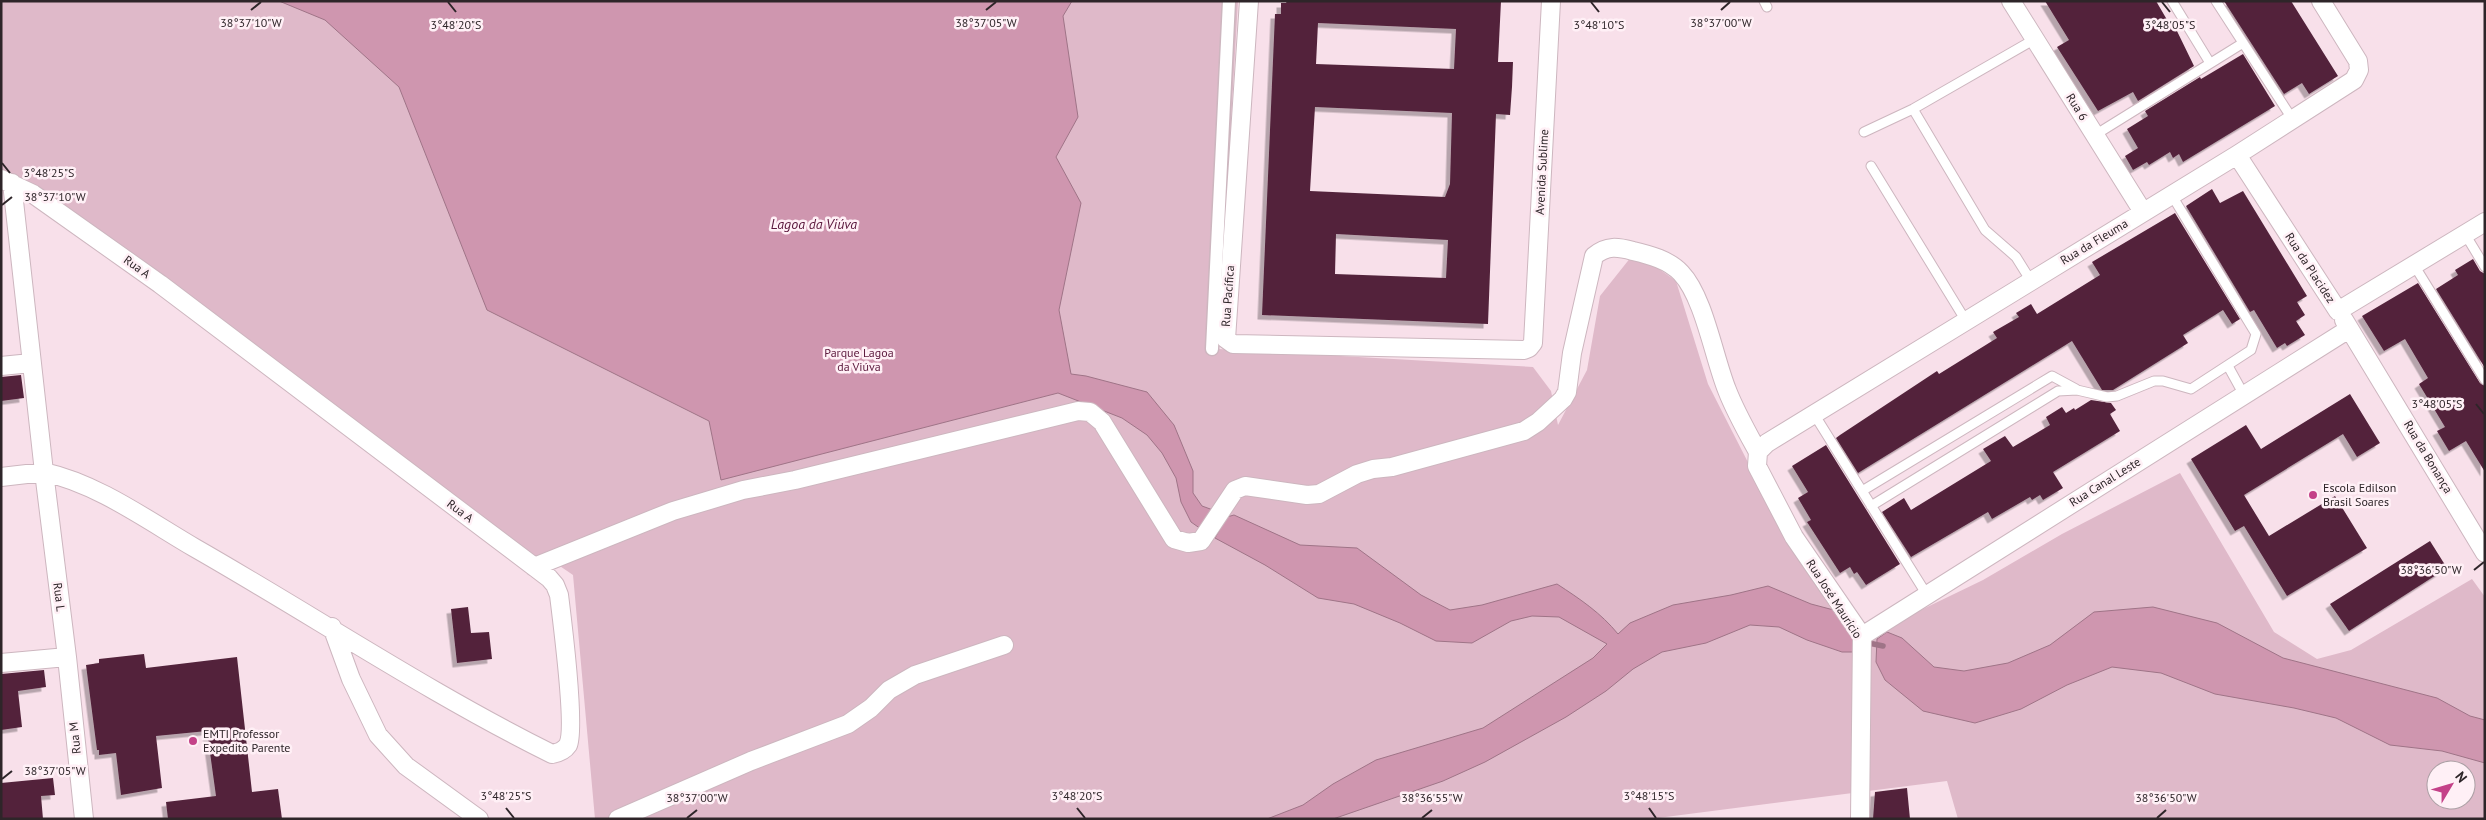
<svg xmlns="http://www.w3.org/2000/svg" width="2486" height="820" font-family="'PT Sans',sans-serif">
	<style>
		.green { fill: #dfb9c9; fill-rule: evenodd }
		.water { fill: #cf96af; stroke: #9f7487 }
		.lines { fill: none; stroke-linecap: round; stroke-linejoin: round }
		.stream { stroke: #9f7487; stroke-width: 5.5 }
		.building { fill: #52243b; fill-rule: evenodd; filter: url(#shadow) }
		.service-casing { stroke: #cdb6bf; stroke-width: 11 }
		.pedestrian-casing { stroke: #cdb6bf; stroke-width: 15 }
		.minor-casing { stroke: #cdb6bf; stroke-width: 20 }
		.service { stroke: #fff; stroke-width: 9 }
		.pedestrian { stroke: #fff; stroke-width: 12 }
		.minor { stroke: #fff; stroke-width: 18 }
		.ticks { fill: none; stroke: #2e2529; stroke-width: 2 }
		.poi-dot { fill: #c44188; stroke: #fff0f6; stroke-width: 2 }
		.labels { text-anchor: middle; stroke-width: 5; stroke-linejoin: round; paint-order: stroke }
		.street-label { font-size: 12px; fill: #2e2529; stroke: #fff0f6 }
		.park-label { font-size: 12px; fill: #5b183c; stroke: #fff0f6 }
		.poi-label { font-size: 12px; fill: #2e2529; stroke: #fff0f6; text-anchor: start }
		.water-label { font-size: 14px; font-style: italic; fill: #5a173c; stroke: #fff0f6 }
		.ticks-label { font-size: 12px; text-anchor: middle; fill: #2e2529; stroke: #fff0f6; stroke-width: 5; stroke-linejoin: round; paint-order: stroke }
	</style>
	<defs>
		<filter id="shadow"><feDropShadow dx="-4.5" dy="4.5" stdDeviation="0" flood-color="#0004"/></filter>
	</defs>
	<rect width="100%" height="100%" fill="#f8e0ea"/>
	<!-- green -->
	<path class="green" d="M1,1H1238L1218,349L1533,367L1551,391L1558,425L1587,370L1600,296L1635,252L1676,281L1708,384L1783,531L1864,635L1892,624L1983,580L2062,534L2180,473L2274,632L2317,659L2351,650L2472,579L2485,597V819H1958L1947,781L1650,819H595L573,575L551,560L534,567L1,179ZM2436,770H2466V800H2436Z"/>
	<!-- water -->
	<path class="water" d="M279,1H1072L1063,16L1078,117L1056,157L1081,203L1059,310L1071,374L1086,376L1147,392L1174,425L1193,471V493L1202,506L1213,510L1201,529L1191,522L1181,502L1176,478L1162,453L1147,435L1122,418L1058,393L721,480L709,421L487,310L399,87L325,20Z
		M1234,515L1300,545L1357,548L1421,595L1450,610L1482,605L1557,584C1580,599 1601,613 1618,634L1630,623L1673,605L1731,595L1768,586L1811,604L1845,613L1859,652H1842L1807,640L1779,627L1750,625L1706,643L1662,652L1633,669L1606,691L1566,717L1485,762L1443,781L1333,819H1267L1303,805L1333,784L1376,760L1483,728L1593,658L1607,644L1559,617L1532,616L1511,621L1472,643L1436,641L1400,623L1354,604L1318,598L1265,565L1215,538L1227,517Z
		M2153,607L2217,623L2283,658L2437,698L2470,716L2485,720V763L2442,751L2390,745L2336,718L2294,708L2215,694L2161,673L2112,667L2067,685L2021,709L1975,723L1923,711L1885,680L1876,662L1877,639L1887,632L1902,638L1934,667L1964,671L2008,663L2050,645L2094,612Z"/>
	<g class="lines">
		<!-- stream -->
		<path class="stream" d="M1864,642L1883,646"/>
	</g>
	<!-- building -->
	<path class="building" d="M1287,1H1501L1498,62H1513L1512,87L1510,115L1496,114L1488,324L1262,315L1275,14H1281V3H1286ZM1318,23L1456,29L1454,69L1316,64ZM1315,107L1452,113L1450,184L1445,197L1310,191ZM1336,234L1448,240L1446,278L1335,274Z
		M2045,1H2156L2173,30L2176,29L2194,66L2138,101L2133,92L2098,111L2057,47L2069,40Z
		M2224,1H2291L2338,76L2309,94L2302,83L2284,94Z
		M2243,54L2275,106L2183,162L2179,154L2173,158L2170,152L2149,165L2147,162L2133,170L2125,156L2138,148L2127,129L2148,116L2145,111L2200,77L2201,79Z
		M2212,189L2220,203L2243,191L2307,296L2297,302L2305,315L2296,321L2305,335L2287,346L2285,343L2277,348L2254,310L2250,312L2186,206Z
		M2175,213L2240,319L2232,324L2223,310L2183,335L2188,343L2113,390H2102L2072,341L1858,473L1836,438L1840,435L1937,371L1939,374L1997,338L1993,332L2019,317L2016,313L2031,304L2037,314L2100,275L2092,262Z
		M2473,259L2480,271L2485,274V368L2436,289L2458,275L2455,270Z
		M2418,283L2480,383L2485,386V472L2466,441L2449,451L2437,431L2445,427L2419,384L2428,378L2405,339L2384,351L2362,316Z
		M21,375L24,398L1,401V377Z
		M2350,394L2380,443L2357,457L2343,434L2244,495L2269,536L2335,496L2367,548L2287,596L2244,526L2235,531L2191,459L2246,425L2261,449Z
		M2091,400L2111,403L2116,410L2110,414L2120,431L2053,472L2063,488L2043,500L2040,495L2032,500L2030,497L1992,519L1988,512L1911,557L1882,512L1904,498L1911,510L1991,461L1983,449L2005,436L2013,447L2050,425L2046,417L2062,407L2066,413L2074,408L2075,410Z
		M1826,445L1900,564L1866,585L1857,572L1854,574L1850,567L1840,573L1807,522L1811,520L1798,498L1808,492L1792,466Z
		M2430,541L2447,568L2349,631L2330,604Z
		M468,607L471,633L489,632L492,659L457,663L451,609Z
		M144,654L146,668L237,657L252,792L278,789L282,819H168L166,802L216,796L207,731L156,736L162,788L121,795L116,753L99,755V750H97L86,665L99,663V659Z
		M44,670L46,687L18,691L22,727L1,730V674Z
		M53,778L55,795L41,796L43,819H1V783Z
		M1907,788L1910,819H1873L1875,792Z"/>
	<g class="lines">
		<!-- service casing -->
		<g class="service-casing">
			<path id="service" d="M1764,1L1767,7
				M2172,1L2210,63
				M2216,1L2293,120
				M1913,109L1985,230L2016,257L2031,281
				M1864,132L1913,109L2035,39
				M2095,135L2243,43
				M1871,166L1966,321
				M2465,234L2485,267
				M2414,265L2485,380
				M2228,366L2244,395
				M1814,414L1927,595
				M1862,491L2052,376L2076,389
				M1871,506L2058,391L2077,390L2107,397L2117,396L2154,381H2163L2191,389L2251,350L2256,334L2171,194"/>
		</g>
		<!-- pedestrian casing -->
		<g class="pedestrian-casing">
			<path id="pedestrian" d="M1212,349L1229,1"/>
		</g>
		<!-- minor casing -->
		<g class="minor-casing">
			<path id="minor" d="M1249,1L1226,339L1233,344L1524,350L1529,348L1533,343L1551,1
				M2011,1L2143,212
				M2237,155L2338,311L2485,222
				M1,179L33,194L160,284L549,578L555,585L559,595C562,619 576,729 568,745C564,751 558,753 552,754C429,693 314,616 195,548C147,520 98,484 44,472L12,183
				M2344,320L2485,553
				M1,366L31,363
				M1758,452L1767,443L2237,155L2354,80L2359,70L2358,61L2321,1
				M1758,452L1757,466L1794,537L1862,636L1860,819
				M1,477L44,472L67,657L1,663
				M534,567L673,511L743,490L795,480L1078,411L1090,412L1102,422L1174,539L1188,543L1201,541L1235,490L1245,486L1307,495L1319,494L1357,474L1373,469L1392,467L1524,431L1538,422L1563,399L1567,392L1572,353L1594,256C1607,245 1618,247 1633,251C1650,255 1669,260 1681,273C1704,297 1714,358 1727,390C1735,411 1747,432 1758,452
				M332,627L351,679L378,735L406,766L479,819
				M1862,636L2349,329
				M67,657L84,819
				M618,819L751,761L848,724L871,708L889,690L915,675L1004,645"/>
		</g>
		<!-- service -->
		<use href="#service" class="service"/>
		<!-- pedestrian -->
		<use href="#pedestrian" class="pedestrian"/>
		<!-- minor -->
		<use href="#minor" class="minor"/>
	</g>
	<!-- ticks -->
	<path class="ticks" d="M448,2L456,12M1591,2L1599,12M2162,2L2170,12M251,10L261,2M986,10L996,2M1721,10L1730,2M2,163L10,173M2,205L12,197M2476,404L2484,414M2474,570L2484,562M2,779L12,771M506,808L514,818M1077,808L1085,818M1649,808L1656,818M687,818L697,810M1422,818L1432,810M2157,818L2166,810"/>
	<!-- markers -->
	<g class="poi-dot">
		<circle cx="2313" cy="495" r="5"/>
		<circle cx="193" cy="741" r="5"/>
	</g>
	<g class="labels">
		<!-- street labels -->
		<g class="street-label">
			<text transform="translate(2077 107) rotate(58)" y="4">Rua 6</text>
			<text transform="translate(1542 172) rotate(-87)" y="4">Avenida Sublime</text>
			<text transform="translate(2094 242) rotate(-31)" y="4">Rua da Fleuma</text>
			<text transform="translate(137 267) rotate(36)" y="4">Rua A</text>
			<text transform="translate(2310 268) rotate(57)" y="4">Rua da Placidez</text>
			<text transform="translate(1228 296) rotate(-86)" y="4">Rua Pacífica</text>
			<text transform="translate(2428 457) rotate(59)" y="4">Rua da Bonança</text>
			<text transform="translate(2105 482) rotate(-32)" y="4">Rua Canal Leste</text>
			<text transform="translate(460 511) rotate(37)" y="4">Rua A</text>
			<text transform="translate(59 597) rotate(83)" y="4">Rua L</text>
			<text transform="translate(1834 599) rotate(57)" y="4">Rua José Maurício</text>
			<text transform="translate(75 738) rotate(-96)" y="4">Rua M</text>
		</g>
		<!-- park labels -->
		<g class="park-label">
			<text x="859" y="357">Parque Lagoa<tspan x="859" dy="14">da Viúva</tspan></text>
		</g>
		<!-- poi labels -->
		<g class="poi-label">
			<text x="2323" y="492">Escola Edilson<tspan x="2323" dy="14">Brasil Soares</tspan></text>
			<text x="203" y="738">EMTI Professor<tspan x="203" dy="14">Expedito Parente</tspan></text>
		</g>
		<!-- water labels -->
		<g class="water-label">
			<text x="814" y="229">Lagoa da Viúva</text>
		</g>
	</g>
	<g class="ticks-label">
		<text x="251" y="27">38°37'10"W</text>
		<text x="986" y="27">38°37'05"W</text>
		<text x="1721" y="27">38°37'00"W</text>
		<text x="456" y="29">3°48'20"S</text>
		<text x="1599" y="29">3°48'10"S</text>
		<text x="2170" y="29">3°48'05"S</text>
		<text x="49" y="177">3°48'25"S</text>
		<text x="55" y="201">38°37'10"W</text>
		<text x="2437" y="408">3°48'05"S</text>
		<text x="2431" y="574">38°36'50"W</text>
		<text x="55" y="775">38°37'05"W</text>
		<text x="506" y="800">3°48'25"S</text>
		<text x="1077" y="800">3°48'20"S</text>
		<text x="1649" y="800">3°48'15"S</text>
		<text x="697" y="802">38°37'00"W</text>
		<text x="1432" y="802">38°36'55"W</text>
		<text x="2166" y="802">38°36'50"W</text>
	</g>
	<!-- border -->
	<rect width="2486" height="820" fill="none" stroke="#2e2529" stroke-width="5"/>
	<!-- north arrow -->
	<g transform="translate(2451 785) rotate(52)"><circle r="24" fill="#fff0f6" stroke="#ab9fa4"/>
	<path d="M0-4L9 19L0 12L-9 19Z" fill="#c44188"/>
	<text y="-8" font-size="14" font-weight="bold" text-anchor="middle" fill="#2e2529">N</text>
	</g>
</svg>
